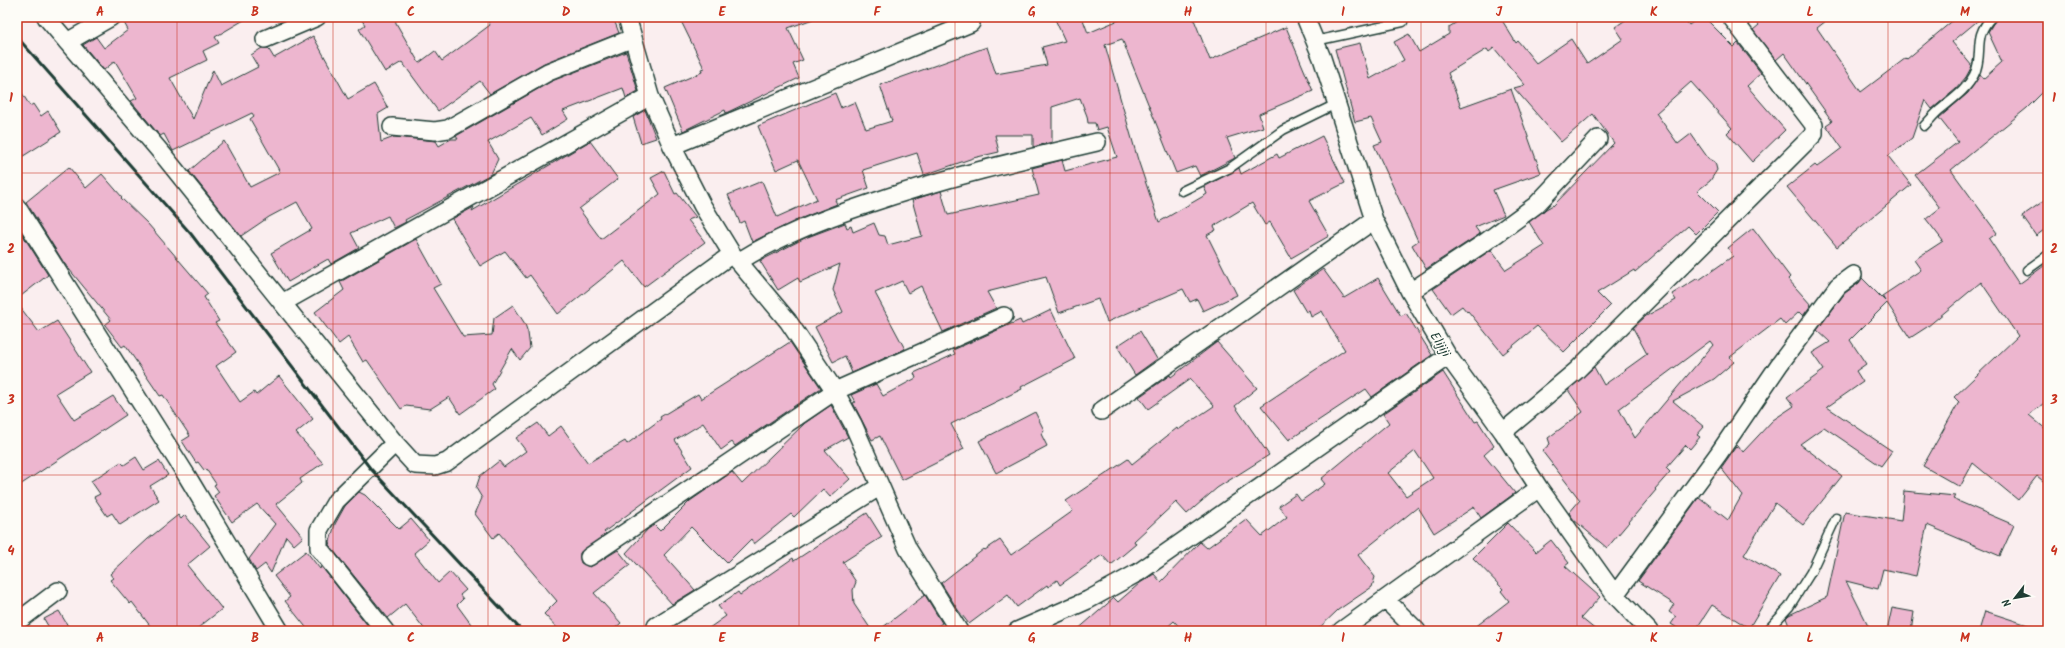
<svg xmlns="http://www.w3.org/2000/svg" width="2065" height="648" font-family="Kalam,sans-serif">
	<style>
		.building { fill: #edb6cf; stroke: #1f3d34; fill-rule: evenodd }
		.lines { fill: none; stroke-linecap: round; stroke-linejoin: round }
		.lane-casing { stroke: #1f3d34; stroke-width: 11 }
		.street-casing { stroke: #1f3d34; stroke-width: 20 }
		.lane { stroke: #fdfcf7; stroke-width: 8 }
		.street { stroke: #fdfcf7; stroke-width: 17 }
		.rail { stroke: #1f3d34; stroke-width: 3 }
		.grid { fill: none; stroke: #c8321e; stroke-width: 1; stroke-opacity: 0.55 }
		.labels { text-anchor: middle; stroke-width: 3; stroke-linejoin: round; paint-order: stroke }
		.street-label { font-size: 13px; fill: #1f3d34; stroke: #fdfcf7 }
		.neatline { fill: none; stroke: #c8321e; stroke-width: 1.5 }
		.grid-label { font-size: 13px; text-anchor: middle; font-weight: bold; fill: #c8321e }
	</style>
	<rect width="100%" height="100%" fill="#faeeef"/>
	<filter id="ink" filterUnits="userSpaceOnUse"><feTurbulence type="fractalNoise" baseFrequency=".025" numOctaves="2"/><feDisplacementMap in="SourceGraphic" scale="8" xChannelSelector="R" yChannelSelector="G"/><feConvolveMatrix kernelMatrix="1 2 1 2 8 2 1 2 1" color-interpolation-filters="sRGB"/></filter>
	<g filter="url(#ink)">
		<!-- building -->
		<path class="building" d="M121,17H249L215,37L219,43L203,51L207,60L170,78L193,119L213,70L221,86L258,67L251,55L262,48H268L274,58L313,36L348,99L374,84L388,108L378,114L381,142L394,137L436,141L439,146L451,139H458L456,136L552,81L626,52L638,91L626,98L623,88L563,111L568,119L542,135L531,118L488,142L498,159L491,174L405,220L406,222L394,228L388,216L351,233L359,248L331,264L328,259L288,282L271,253L312,229L297,202L269,217L241,236L189,171L224,141L250,187L280,172L250,119L254,116L252,113L173,151L164,134L160,136L131,101L137,98L115,61L104,70L83,45L96,37L104,48L128,30Z
			M360,17H395L396,23L419,63L435,51L442,61L490,25L486,17H613L619,33L544,63L490,94L480,81L438,111L402,62L385,72L359,29L365,25Z
			M679,17H813V19L788,28L803,60L793,64L799,78L726,113L725,110L683,131L665,88L702,72L701,69L704,68Z
			M1054,17H1082L1088,33L1126,17H1193L1210,60L1286,27L1313,91L1259,114L1263,127L1227,138L1235,158L1200,176L1195,166L1176,173L1122,39L1105,45L1138,160L1159,222L1207,194L1204,187L1239,168L1241,174L1277,154L1279,158L1322,136L1345,183L1309,201L1329,236L1291,258L1270,222L1265,225L1252,203L1214,226L1216,230L1207,235L1237,295L1203,311L1197,299L1190,302L1183,289L1107,322L1098,299L1059,313L1046,277L987,292L996,308L943,332L921,286L908,293L902,281L875,293L905,349L852,373L845,356L833,362L815,327L843,312L833,290L840,264L800,282L798,278L778,290L760,261L805,238L845,223L847,228L851,226L853,232L874,223L879,235L885,236L888,245L922,236L912,200L941,191L948,215L1039,195L1032,168L1062,160L1065,171L1117,157L1107,127L1097,130L1095,123H1088L1087,116L1080,98L1052,107V142L1033,147V135H995L999,152L973,158L924,175L917,153L863,170L869,188L835,200L837,204L797,220L752,242L744,221L740,223L728,195L762,181L777,217L817,199L798,160L776,170L758,126L835,93L841,108L855,102L866,129L892,121L880,85L987,47L996,74L1047,65L1042,47L1065,41Z
			M1465,17H1500L1516,43L1518,41L1536,63L1571,39L1587,64L1623,39L1615,27L1630,17H1683L1689,25L1700,17H1704L1734,47L1738,43L1761,73L1747,86L1785,130L1752,162L1727,133L1732,128L1691,82L1656,113L1678,144L1691,134L1708,158L1715,162L1717,170L1710,181L1697,191L1718,212L1696,234L1688,226L1635,272L1634,270L1597,293L1610,306L1564,352L1537,326L1503,354L1468,311L1467,312L1462,306L1451,314L1433,289L1491,250L1506,270L1544,246L1529,222L1546,209L1553,205V206L1614,143L1593,114L1561,142L1514,88L1525,85L1494,48L1489,52L1487,49L1448,73L1461,107L1511,89L1541,173L1493,190L1504,215L1475,227L1480,234L1426,269L1412,245L1418,241L1374,145L1382,142L1371,118L1355,122L1335,49L1360,43L1370,79L1404,60L1394,42L1409,34L1419,52L1449,34V27Z
			M1753,17H1831L1817,28L1861,92L1906,58L1907,59L1957,17H1985L1982,20L1981,18L1952,42L1972,66L1966,77L1956,89L1932,109L1925,100L1912,138L1888,156L1911,185L1837,247L1787,187L1815,165L1817,167L1842,148L1826,125L1832,121L1784,53L1776,60L1753,30L1759,25Z
			M1997,17H2048V87L2027,108L1951,170L1997,233L1989,239L2019,284L2048,263V400L2029,415L2048,431V485L2037,476L2018,500L1973,463L1960,487L1923,466L1959,402L1954,397L2018,336L1981,282L1927,327L1910,338L1887,303L1850,340L1866,364L1856,371L1863,382L1827,407L1892,451L1881,466L1824,427L1800,444L1842,476L1803,525L1775,503L1744,555L1780,576L1749,628L1712,605L1695,631H1682L1671,624L1676,617L1669,612L1674,604L1638,581L1699,497L1728,520L1742,495L1721,468L1735,448L1738,445L1743,452L1773,420L1794,406L1787,397L1824,370L1812,353L1830,342L1817,330L1845,293L1859,283L1862,278L1885,301L1882,296L1921,270L1914,260L1943,241L1926,219L1940,208L1915,175L1958,142L1939,118L1968,93L1980,75L1983,79L2002,62L1988,32Z
			M17,85L30,106L33,104L41,116L48,111L61,132L17,160Z
			M645,110L656,138L641,143L633,117Z
			M590,141L618,179L579,209L601,239L660,194L651,178L664,171L675,194L677,193L696,217L688,220L705,242L644,287L624,261L558,314L530,275L526,278L505,251L480,266L452,219L474,207L472,211Z
			M69,167L86,188L102,174L122,197L121,198L148,224L208,294L204,297L219,321L215,323L236,352L216,366L240,402L254,392L256,395L279,376L313,419L296,433L323,463L300,479L302,483L276,504L303,537L294,545L286,536L271,573L265,564L256,571L249,559L275,524L257,504L232,522L214,496L219,492L214,485L216,484L206,469L204,470L198,462L196,463L182,441L190,436L163,395L160,396L125,345L122,347L105,325L111,320L64,263L26,202Z
			M2048,198V227L2036,236L2022,216Z
			M17,226L48,275L17,299Z
			M1753,228L1790,277L1788,279L1811,305L1803,316L1799,312L1785,325L1780,319L1730,357L1734,362L1714,379L1673,401L1704,427L1697,435L1700,437L1690,449L1686,445L1666,468L1670,472L1655,489L1656,490L1607,548L1574,520L1569,513L1580,500L1542,451L1550,444L1548,438L1583,412L1568,390L1594,367L1604,385L1647,354L1633,328L1646,316L1676,300L1672,294L1698,278L1699,280L1733,256L1728,248ZM1710,341L1713,345L1635,438L1619,409Z
			M416,239L441,284L433,288L463,337L492,335L494,318L513,305L525,324L528,333L530,348L520,360L512,349L492,384L495,389L460,414L449,397L430,409L406,406L401,409L367,360L363,362L348,337L339,344L315,312L344,290L340,282Z
			M1323,269L1344,298L1378,278L1401,316L1406,313L1432,355L1372,397L1366,389L1289,440L1261,406L1345,350L1332,330L1322,311L1311,317L1309,310L1306,312L1293,290Z
			M17,303L39,332L57,321L90,372L56,393L74,420L113,396L126,415L17,487Z
			M1051,310L1075,359L1021,387L1022,389L951,424L964,449L902,480L880,436L872,440L853,403L855,402L851,395L876,384L883,396L916,378L914,373L955,354L953,350L1020,320L1022,324Z
			M1140,331L1157,359L1135,375L1117,346Z
			M790,342L821,388L735,446L732,442L721,450L703,423L675,440L692,467L604,532L606,534L580,553L581,563L590,567L618,550L630,565L594,593L621,623L612,631H560L544,614L557,601L499,533L493,538L475,514L482,498L476,488L480,476L499,461L504,467L526,451L516,438L538,423L548,436L561,426L588,463L625,441L627,444L661,419L660,417L698,394L701,399Z
			M1217,342L1257,388L1235,406L1269,455L1217,488L1187,514L1176,502L1134,541L1136,544L1111,565L1102,555L1060,585L1057,580L1048,587L1047,585L1017,607L1008,595L969,624L958,610L941,583L984,549L985,550L1000,540L1011,555L1073,511L1066,501L1128,459L1132,464L1177,428L1178,430L1214,406L1190,379L1148,409L1139,397L1170,375L1171,377Z
			M1443,372L1475,422L1478,421L1494,446L1484,455L1515,493L1481,518L1474,507L1434,533L1418,507L1358,555L1375,577L1372,587L1338,610L1316,631H1183L1174,621L1163,631H1076L1114,598L1118,602L1140,583L1154,574L1161,582L1200,542L1207,548L1246,519L1262,536L1287,517L1279,506L1296,494L1301,501L1325,484L1321,479L1389,423L1383,414ZM1415,451L1433,478L1406,496L1388,473Z
			M831,405L848,437L825,450L850,479L830,497L823,489L794,517L791,514L754,544L751,539L727,563L691,527L664,555L695,590L672,604L626,553L648,529L654,525L660,531L690,501L732,472L742,484L805,423Z
			M1035,412L1044,430L1041,434L1047,446L996,473L979,441Z
			M136,457L144,470L159,461L168,475L150,486L159,500L120,525L112,513L107,516L94,497L100,494L91,481L121,462L124,465Z
			M1904,491L1955,496L1953,499L2014,525L2000,556L1927,525L1916,576L1883,569L1878,589L1846,581L1871,631H1791L1786,618L1789,615L1827,597L1845,512L1901,521Z
			M359,492L365,495L399,529L411,519L429,540L414,553L438,583L450,572L466,590L460,595L463,599L457,605L476,631H426L405,604L388,618L329,545L335,524L345,506Z
			M867,513L882,537L843,562L856,582L853,590L854,604L872,631H705L726,616L718,606L738,592L740,595L793,558L794,561Z
			M178,515L181,519L185,515L210,546L187,565L222,609L194,631H154L132,602L130,604L110,580L113,578L110,574L148,539Z
			M1508,523L1536,552L1551,540L1569,563L1565,566L1600,597L1581,618L1597,631H1470L1509,601L1501,591L1503,589L1473,558Z
			M306,551L320,569L321,566L372,631H309L285,601L290,597L274,576Z
			M925,595L942,623L931,631H878Z
			M1892,608L1914,612L1911,631H1887Z
			M59,611L71,631H51L44,619Z
			M1985,611L2037,628L2036,631H1979Z"/>
		<g class="lines">
			<!-- lane casing -->
			<g class="lane-casing">
				<path id="lane" d="M1315,41L1403,22
					M1924,126C1930,120 1935,113 1942,108C1954,98 1967,89 1974,75C1985,53 1971,38 1992,17
					M1182,191L1230,168L1283,130L1336,104
					M2027,270L2048,255
					M1767,631L1789,607L1811,572L1836,518"/>
			</g>
			<!-- street casing -->
			<g class="street-casing">
				<path id="street" d="M46,17L164,156L395,443L415,465L435,466L447,462L732,254
					M627,17L650,96L672,146L702,205L732,254L788,321L835,391L853,424L908,549L959,631
					M1305,17L1322,58L1374,220L1410,292L1448,356L1503,432L1539,488L1615,595L1649,631
					M265,39L317,17
					M67,42L111,17
					M392,127L435,131L448,129L548,72L633,38
					M672,146L971,23
					M17,207L187,476L280,631
					M738,262C779,236 823,219 868,204C943,178 1020,160 1097,142
					M1410,292L1484,243L1536,205L1598,139
					M282,303L650,96
					M1101,411L1374,220
					M1503,432L1576,371L1814,134V125L1731,17
					M589,557L835,391L1004,316
					M1615,595L1719,453L1779,365L1838,286L1853,275
					M1386,600L1417,631
					M17,622L58,591
					M656,626L879,487
					M385,631L319,548V530L336,501L395,443
					M1017,631L1088,600L1139,572L1448,356
					M1341,631L1539,488"/>
			</g>
			<!-- lane -->
			<use href="#lane" class="lane"/>
			<!-- street -->
			<use href="#street" class="street"/>
			<!-- rail -->
			<path class="rail" d="M17,37L191,234L370,468L522,631"/>
		</g>
	</g>
	<!-- grid -->
	<path class="grid" d="M177,17V631M333,17V631M488,17V631M644,17V631M799,17V631M955,17V631M1110,17V631M1266,17V631M1421,17V631M1577,17V631M1732,17V631M1888,17V631M17,173H2048M17,324H2048M17,475H2048"/>
	<g class="labels">
		<!-- street labels -->
		<g class="street-label">
			<text transform="translate(1441 344) rotate(59)" y="5">Elijiji</text>
		</g>
	</g>
	<!-- margin -->
	<rect width="2065" height="648" fill="none" stroke="#fdfcf7" stroke-width="44"/>
	<!-- north arrow -->
	<g transform="translate(2015 598) rotate(239)" stroke="#fdfcf7" stroke-width="3" paint-order="stroke">
	<path d="M0-3L7 15L0 10L-7 15Z" fill="#1f3d34"/>
	<text y="-6" font-size="11" font-weight="bold" text-anchor="middle" fill="#1f3d34">N</text>
	</g>
	<rect x="22" y="22" width="2021" height="604" class="neatline"/>
	<g class="grid-label">
		<text x="100" y="16">A</text>
		<text x="255" y="16">B</text>
		<text x="411" y="16">C</text>
		<text x="566" y="16">D</text>
		<text x="722" y="16">E</text>
		<text x="877" y="16">F</text>
		<text x="1032" y="16">G</text>
		<text x="1188" y="16">H</text>
		<text x="1343" y="16">I</text>
		<text x="1499" y="16">J</text>
		<text x="1654" y="16">K</text>
		<text x="1810" y="16">L</text>
		<text x="1965" y="16">M</text>
		<text x="11" y="102">1</text>
		<text x="2054" y="102">1</text>
		<text x="11" y="253">2</text>
		<text x="2054" y="253">2</text>
		<text x="11" y="404">3</text>
		<text x="2054" y="404">3</text>
		<text x="11" y="555">4</text>
		<text x="2054" y="555">4</text>
		<text x="100" y="642">A</text>
		<text x="255" y="642">B</text>
		<text x="411" y="642">C</text>
		<text x="566" y="642">D</text>
		<text x="722" y="642">E</text>
		<text x="877" y="642">F</text>
		<text x="1032" y="642">G</text>
		<text x="1188" y="642">H</text>
		<text x="1343" y="642">I</text>
		<text x="1499" y="642">J</text>
		<text x="1654" y="642">K</text>
		<text x="1810" y="642">L</text>
		<text x="1965" y="642">M</text>
	</g>
</svg>
